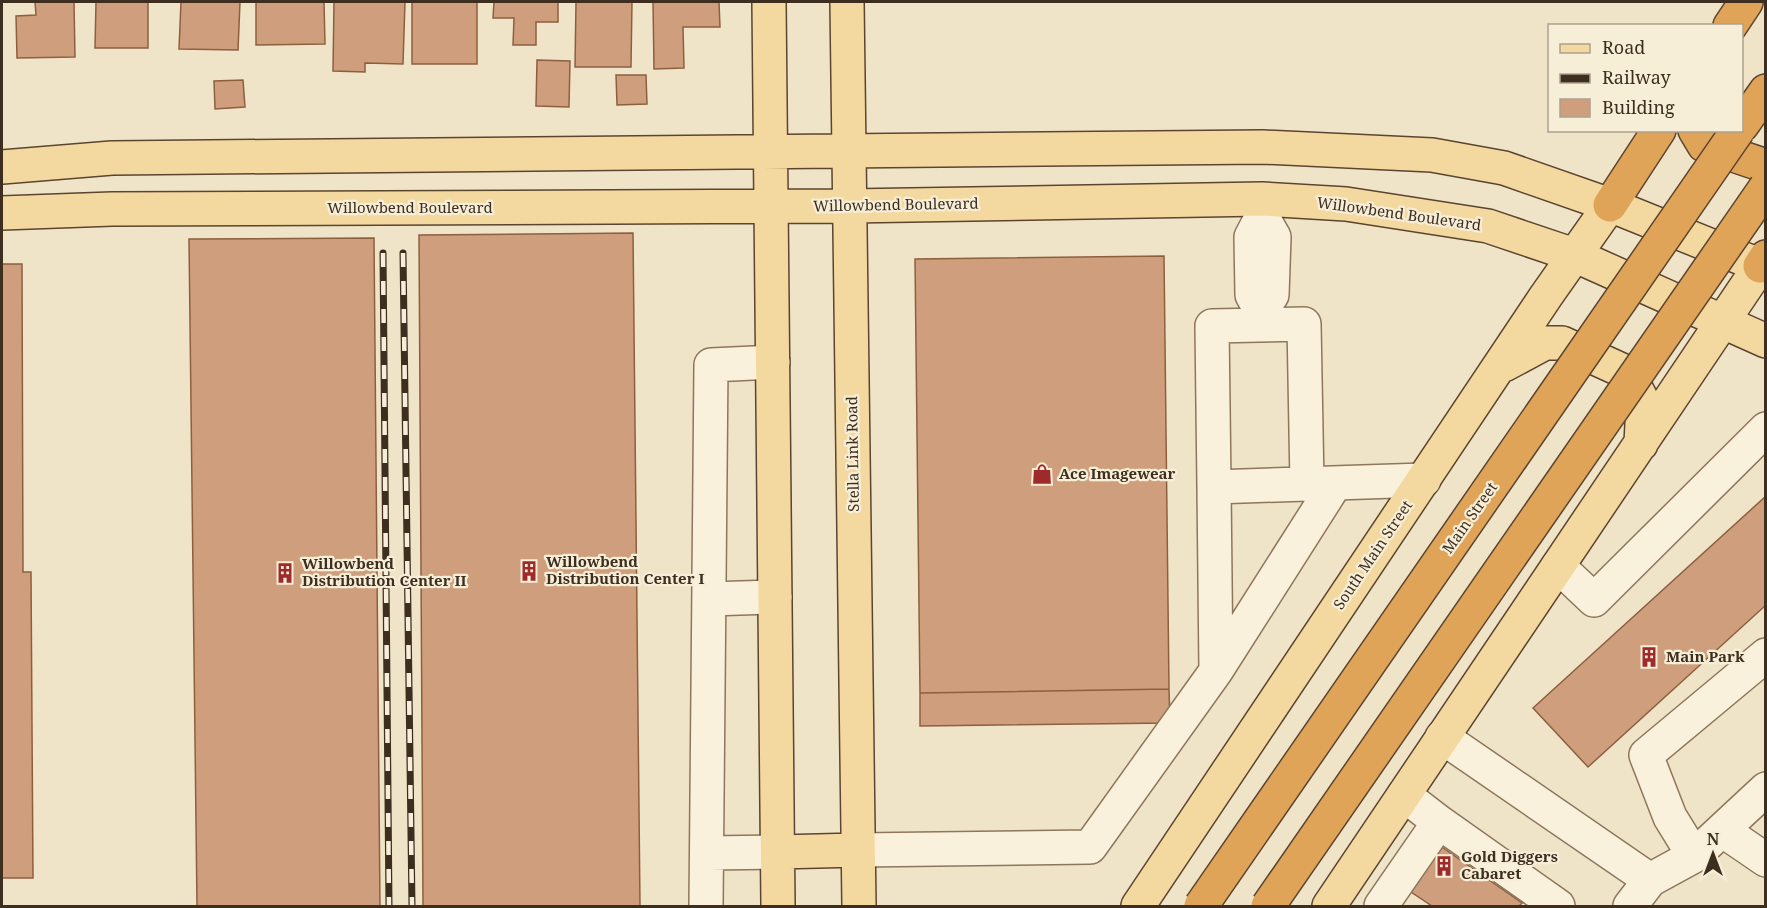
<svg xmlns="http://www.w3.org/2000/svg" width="1767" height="908" font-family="'Noto Serif',serif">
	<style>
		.building { fill: #cf9f7d; stroke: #8d5f41; stroke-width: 1.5 }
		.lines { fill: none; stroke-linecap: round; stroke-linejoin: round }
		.minor-casing { stroke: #8d765c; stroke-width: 36 }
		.major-casing { stroke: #5b4430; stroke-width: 36 }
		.highway-casing { stroke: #5b4430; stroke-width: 36 }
		.minor { stroke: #faf1dc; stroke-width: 33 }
		.major { stroke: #f3d9a0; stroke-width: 33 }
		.highway { stroke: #e0a458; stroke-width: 33 }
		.rail-casing { stroke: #3d2e20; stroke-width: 7 }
		.rail { stroke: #f7eed8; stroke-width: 4.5; stroke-dasharray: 14; stroke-linecap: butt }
		.highway-bridge-casing { stroke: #5b4430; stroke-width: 36; stroke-linecap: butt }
		.highway-bridge { stroke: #e0a458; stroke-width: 33 }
		.labels { text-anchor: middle; stroke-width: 4.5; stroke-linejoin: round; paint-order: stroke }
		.street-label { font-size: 15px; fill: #3d2e20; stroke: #f7eed8 }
		.poi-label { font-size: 15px; font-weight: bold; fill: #3d2e20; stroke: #f7eed8; text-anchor: start }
	</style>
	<rect width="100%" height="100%" fill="#f0e4c8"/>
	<!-- building -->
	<path class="building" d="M35,2H74L75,57L17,58L16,16L36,15Z
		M96,2H148V48H95Z
		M181,2H240L238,50L179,49Z
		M256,2H324L325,44L256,45Z
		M334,2H405L403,64L365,63V72L333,71Z
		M412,2H477V64H412Z
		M494,2H558V22H536V45H513L514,18H493Z
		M576,2H632L631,67H575Z
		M653,2H719L720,27H683L684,68L654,69Z
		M537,60L570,61L569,107L536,106Z
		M616,75H646L647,104L617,105Z
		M243,80L245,107L215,109L214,81Z
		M633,233L640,906H423L419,235Z
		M374,238L380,906H197L189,239Z
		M1164,256L1169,689L920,693L915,259Z
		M2,264H22L23,572H31L33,878H2Z
		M1766,496V605L1588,767L1533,708Z
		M1169,689L1170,723L920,726V693Z
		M1436,843L1522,903L1519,906H1432L1405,888Z"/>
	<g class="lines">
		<!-- minor casing -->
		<g class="minor-casing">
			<path id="minor" d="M1262,216L1274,237L1272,295L1261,311L1252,295L1251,237Z
				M1335,484L1216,671L1214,487L1424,480
				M1214,487L1212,326L1304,324L1307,484
				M1558,566L1594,600L1766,429
				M709,599L775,597
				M1442,737L1650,880
				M1404,795L1439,822L1558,906
				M1722,830L1766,860
				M858,850L1090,847L1216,671
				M707,853L778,852
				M1694,856L1670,817L1646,755L1766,655
				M706,906L711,365L773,362
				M1381,906L1439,822
				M1630,906L1650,880L1694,856L1766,789"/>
		</g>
		<!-- major casing -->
		<g class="major-casing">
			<path id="major" d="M769,2L778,906
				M847,2L859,906
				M2,167L112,158L1263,147L1432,155L1504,168L1610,205L1766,268
				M2,213L112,209L849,206L1262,199L1346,204L1488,226L1574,255L1766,341
				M1504,365L1545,343H1562L1628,373L1643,402L1641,444
				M778,852L858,850
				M1138,906L1546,296L1610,205
				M1329,906L1760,266"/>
		</g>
		<!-- highway casing -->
		<g class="highway-casing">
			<path id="highway" d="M1730,26L1746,2
				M1742,125L1766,91
				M1695,130L1704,145L1766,166
				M1610,205L1659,130
				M1760,266L1766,257"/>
		</g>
		<!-- minor -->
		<use href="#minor" class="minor"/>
		<!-- major -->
		<use href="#major" class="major"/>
		<!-- highway -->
		<use href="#highway" class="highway"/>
		<!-- rail casing -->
		<g class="rail-casing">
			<path id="rail" d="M383,253L389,906
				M403,253L412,906"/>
		</g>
		<!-- rail -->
		<use href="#rail" class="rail"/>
		<!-- highway-bridge casing -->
		<g class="highway-bridge-casing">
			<path id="highway-bridge" d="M1201,906L1738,130
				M1268,906L1766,187"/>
		</g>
		<!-- highway-bridge -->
		<use href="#highway-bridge" class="highway-bridge"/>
	</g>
	<!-- icons -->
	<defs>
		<g id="shop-bare" transform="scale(1.62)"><path d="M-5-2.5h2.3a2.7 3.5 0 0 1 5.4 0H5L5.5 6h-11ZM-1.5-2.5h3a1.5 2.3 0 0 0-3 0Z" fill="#9e2a2b" stroke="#f7eed8" stroke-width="2.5" paint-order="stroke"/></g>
		<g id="building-bare" transform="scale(1.62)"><path d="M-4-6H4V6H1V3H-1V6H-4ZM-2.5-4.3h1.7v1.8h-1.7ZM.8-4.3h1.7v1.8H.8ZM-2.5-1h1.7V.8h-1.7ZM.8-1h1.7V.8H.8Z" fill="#9e2a2b" stroke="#f7eed8" stroke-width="2.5" paint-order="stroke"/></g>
	</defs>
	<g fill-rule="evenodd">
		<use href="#shop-bare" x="1042" y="474"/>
		<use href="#building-bare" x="529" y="571"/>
		<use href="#building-bare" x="285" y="573"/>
		<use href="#building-bare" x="1649" y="657"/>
		<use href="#building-bare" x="1444" y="866"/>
	</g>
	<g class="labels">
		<!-- street labels -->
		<g class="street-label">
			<text transform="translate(896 205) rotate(-1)" y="5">Willowbend Boulevard</text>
			<text x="410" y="213">Willowbend Boulevard</text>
			<text transform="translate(1399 214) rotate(8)" y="5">Willowbend Boulevard</text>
			<text transform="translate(853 454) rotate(-91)" y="5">Stella Link Road</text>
			<text transform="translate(1470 518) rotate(-55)" y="5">Main Street</text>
			<text transform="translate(1373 555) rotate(-56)" y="5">South Main Street</text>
		</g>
		<!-- poi labels -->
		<g class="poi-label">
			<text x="1059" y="479">Ace Imagewear</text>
			<text x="546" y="567">Willowbend<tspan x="546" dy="17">Distribution Center I</tspan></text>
			<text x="302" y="569">Willowbend<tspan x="302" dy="17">Distribution Center II</tspan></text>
			<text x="1666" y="662">Main Park</text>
			<text x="1461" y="862">Gold Diggers<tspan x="1461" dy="17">Cabaret</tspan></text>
		</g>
	</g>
	<!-- border -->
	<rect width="1767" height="908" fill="none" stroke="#3d2e20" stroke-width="6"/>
	<!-- legend -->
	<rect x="1548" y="24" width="195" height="108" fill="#f7eed8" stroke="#ada18e" stroke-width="1.5"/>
	<rect x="1560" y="44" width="30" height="9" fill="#f3d9a0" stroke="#ada18e" stroke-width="1.5"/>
	<text x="1602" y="54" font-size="18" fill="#3d2e20">Road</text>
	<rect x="1560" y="74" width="30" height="9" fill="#3d2e20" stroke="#ada18e" stroke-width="1.5"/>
	<text x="1602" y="84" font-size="18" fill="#3d2e20">Railway</text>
	<rect x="1560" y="99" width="30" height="18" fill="#cf9f7d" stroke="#ada18e" stroke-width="1.5"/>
	<text x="1602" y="114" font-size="18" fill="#3d2e20">Building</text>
	<!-- north arrow -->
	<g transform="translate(1713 854)" stroke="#f7eed8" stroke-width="4.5" paint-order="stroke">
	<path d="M0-4.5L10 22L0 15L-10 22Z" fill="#3d2e20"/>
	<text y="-9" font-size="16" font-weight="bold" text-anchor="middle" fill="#3d2e20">N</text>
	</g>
</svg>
